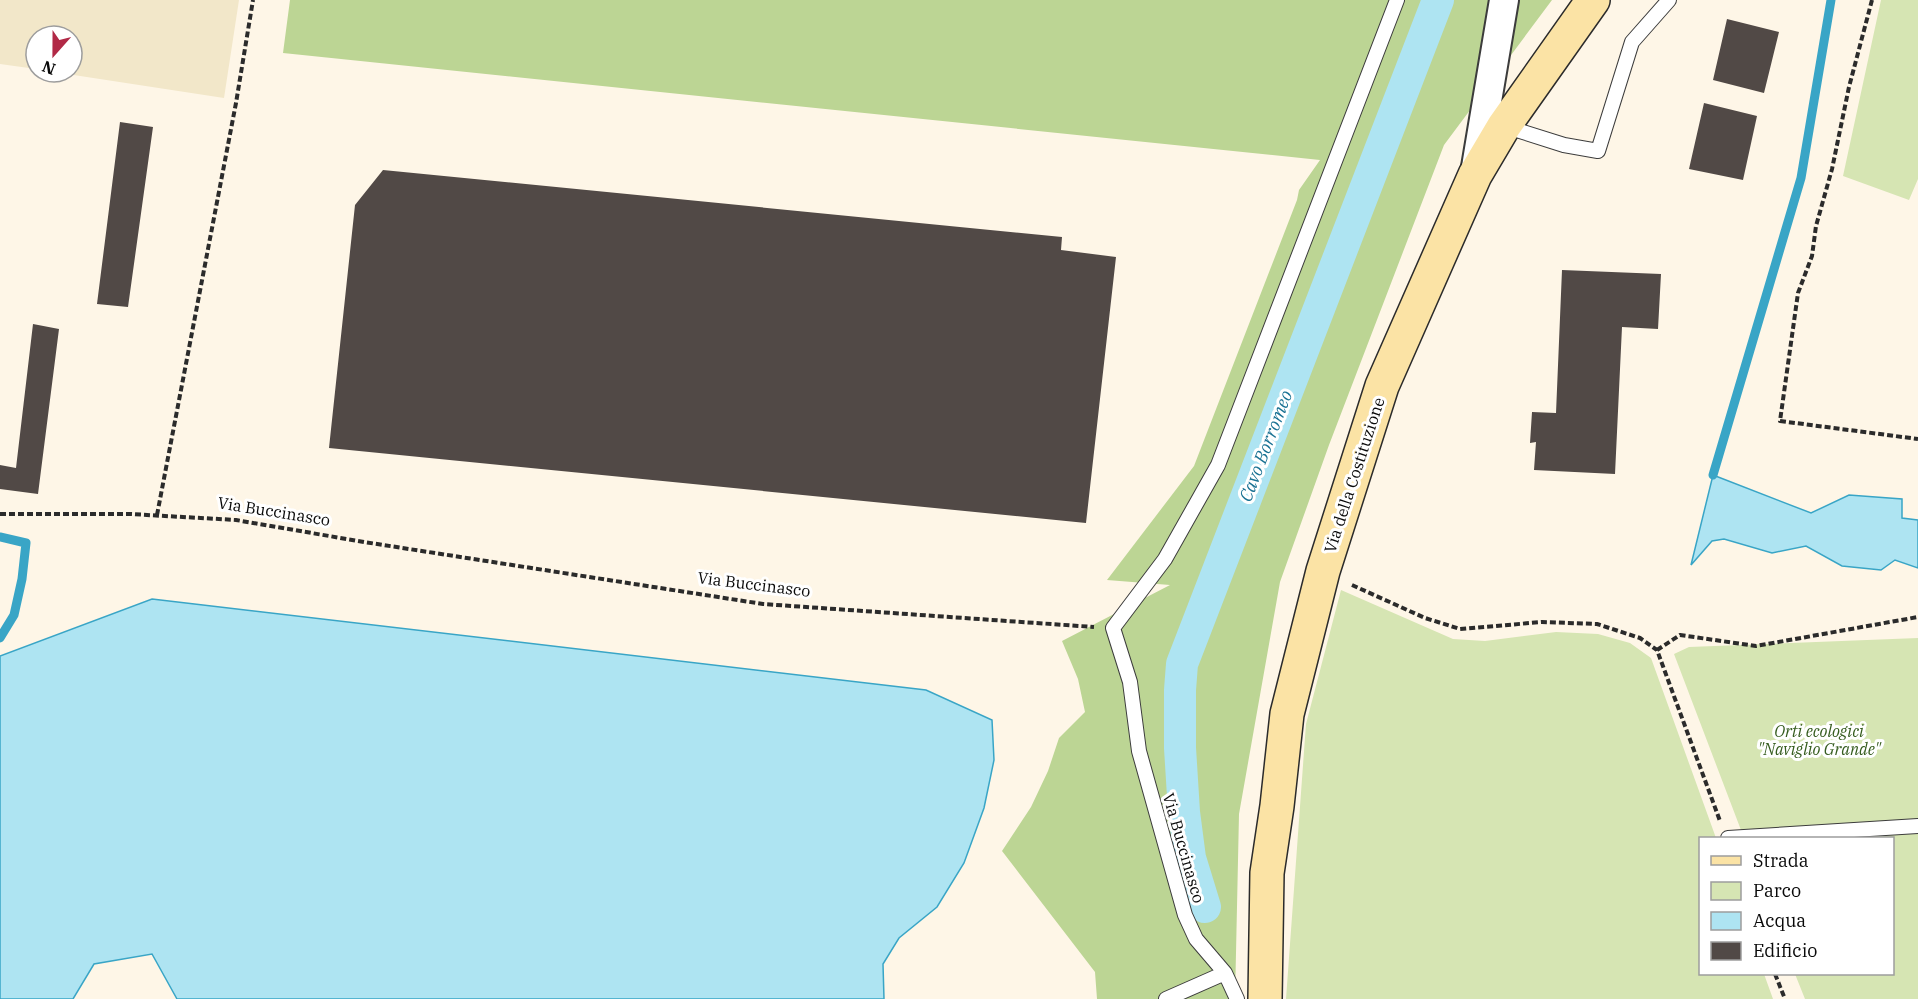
<svg xmlns="http://www.w3.org/2000/svg" width="1918" height="999" font-family="'IBM Plex Serif',serif">
	<style>
		.farmland { fill: #f2e7c9 }
		.green { fill: #d6e5b3 }
		.forest { fill: #bcd594 }
		.water { fill: #aee4f2; stroke: #39a5c6; stroke-width: 1.5 }
		.lines { fill: none; stroke-linecap: round; stroke-linejoin: round }
		.stream { stroke: #39a5c6; stroke-width: 9 }
		.canal { stroke: #aee4f2; stroke-width: 32 }
		.building { fill: #514946 }
		.lane-casing { stroke: #3c3c3c; stroke-width: 16 }
		.street-casing { stroke: #3c3c3c; stroke-width: 32 }
		.secondary-casing { stroke: #2b2b2b; stroke-width: 36 }
		.path { stroke: #2b2b2b; stroke-width: 4; stroke-dasharray: 6 3; stroke-linecap: butt }
		.lane { stroke: #fff; stroke-width: 14 }
		.street { stroke: #fff; stroke-width: 28 }
		.secondary { stroke: #fbe3a5; stroke-width: 33 }
		.labels { text-anchor: middle; stroke-width: 6; stroke-linejoin: round; paint-order: stroke }
		.street-label { font-size: 16px; fill: #090909; stroke: #fff }
		.park-label { font-size: 16px; font-style: italic; fill: #355c1e; stroke: #fff }
		.water-label { font-size: 18px; font-style: italic; fill: #1a7293; stroke: #fff }
	</style>
	<rect width="100%" height="100%" fill="#fef6e7"/>
	<!-- farmland -->
	<path class="farmland" d="M0,0H239L224,98L54,72H72V36H36V69L0,64Z"/>
	<!-- green -->
	<path class="green" d="M1881,0H1918V179L1909,200L1843,176Z
		M1341,590L1453,639L1485,641L1556,632L1598,634L1630,643L1651,658L1716,838H1700V974H1764L1773,999H1286L1306,724Z
		M1918,638V999H1805L1795,974H1892V838H1744L1674,654L1689,647Z"/>
	<!-- forest -->
	<path class="forest" d="M290,0H1552L1444,145L1329,445L1280,582L1239,814L1235,999H1097L1095,972L1002,851L1031,807L1048,771L1059,738L1085,712L1078,679L1062,641L1170,585L1107,580L1194,466L1297,200L1299,190L1320,160L283,53Z"/>
	<!-- water -->
	<path class="water" d="M1713,475L1811,513L1849,495L1902,499V518L1918,520V568L1895,560L1881,570L1842,566L1806,546L1772,553L1724,539L1712,541L1691,565Z
		M152,599L926,690L992,720L994,760L984,808L964,863L937,907L899,938L883,964L884,999H177L152,954L94,964L73,999H0V656Z"/>
	<g class="lines">
		<!-- stream -->
		<path class="stream" d="M1713,475L1801,178L1831,0
			M0,537L26,543L22,579L14,615L0,638"/>
		<!-- canal -->
		<path class="canal" d="M1205,907L1190,858L1184,812L1180,748V690L1182,664L1438,0"/>
	</g>
	<!-- building -->
	<path class="building" d="M1727,19L1779,32L1764,93L1713,80Z
		M1704,103L1757,116L1743,180L1689,169Z
		M120,122L153,127L128,307L97,304Z
		M383,170L1062,237L1061,250L1116,257L1086,523L329,448L355,205Z
		M1562,270L1661,274L1658,329L1622,327L1615,474L1534,470L1536,442L1530,443L1532,412L1556,413Z
		M33,324L59,329L38,494L0,489V465L16,468Z"/>
	<g class="lines">
		<!-- lane casing -->
		<g class="lane-casing">
			<path id="lane" d="M1504,126L1564,145L1598,151L1632,42L1669,0
				M1728,838L1918,826
				M1166,999L1225,973
				M1237,999L1225,973L1196,939L1185,915L1139,751L1130,682L1113,628L1165,559L1218,465L1397,0"/>
		</g>
		<!-- street casing -->
		<g class="street-casing">
			<path id="street" d="M1476,167L1504,0"/>
		</g>
		<!-- secondary casing -->
		<g class="secondary-casing">
			<path id="secondary" d="M1265,999L1267,873L1277,806L1287,714L1323,571L1382,386L1475,175L1504,126L1593,0"/>
		</g>
		<!-- path -->
		<path class="path" d="M1872,0L1849,87L1832,169L1816,226L1812,256L1798,293L1780,421L1918,439
			M0,514H130L236,520L364,542L763,604L1094,627
			M157,515L236,103L253,0
			M1352,585L1425,618L1460,629L1542,622L1597,624L1640,638L1657,650L1720,821
			M1657,650L1680,635L1756,646L1918,617
			M1775,974L1785,999"/>
		<!-- lane -->
		<use href="#lane" class="lane"/>
		<!-- street -->
		<use href="#street" class="street"/>
		<!-- secondary -->
		<use href="#secondary" class="secondary"/>
	</g>
	<g class="labels">
		<!-- street labels -->
		<g class="street-label">
			<text transform="translate(1354 475) rotate(-72)" y="6">Via della Costituzione</text>
			<text transform="translate(274 511) rotate(9)" y="6">Via Buccinasco</text>
			<text transform="translate(754 584) rotate(7)" y="6">Via Buccinasco</text>
			<text transform="translate(1184 848) rotate(74)" y="6">Via Buccinasco</text>
		</g>
		<!-- park labels -->
		<g class="park-label">
			<text x="1819" y="737">Orti ecologici<tspan x="1819" dy="18">"Naviglio Grande"</tspan></text>
		</g>
		<!-- water labels -->
		<g class="water-label">
			<text transform="translate(1266 446) rotate(-69)" y="6">Cavo Borromeo</text>
		</g>
	</g>
	<!-- legend -->
	<rect x="1699" y="837" width="195" height="138" fill="#ffffff" stroke="#9d9d9d" stroke-width="1.5"/>
	<rect x="1711" y="856" width="30" height="9" fill="#fbe3a5" stroke="#9d9d9d" stroke-width="1.5"/>
	<text x="1753" y="867" font-size="18" fill="#090909">Strada</text>
	<rect x="1711" y="882" width="30" height="18" fill="#d6e5b3" stroke="#9d9d9d" stroke-width="1.5"/>
	<text x="1753" y="897" font-size="18" fill="#090909">Parco</text>
	<rect x="1711" y="912" width="30" height="18" fill="#aee4f2" stroke="#9d9d9d" stroke-width="1.5"/>
	<text x="1753" y="927" font-size="18" fill="#090909">Acqua</text>
	<rect x="1711" y="942" width="30" height="18" fill="#514946" stroke="#9d9d9d" stroke-width="1.5"/>
	<text x="1753" y="957" font-size="18" fill="#090909">Edificio</text>
	<!-- north arrow -->
	<g transform="translate(54 54) rotate(201)"><circle r="28" fill="#ffffff" stroke="#9d9d9d" stroke-width="1.5"/>
	<path d="M0-4.5L10 22L0 15L-10 22Z" fill="#b12946"/>
	<text y="-9" font-size="16" font-weight="bold" text-anchor="middle" fill="#090909">N</text>
	</g>
</svg>
